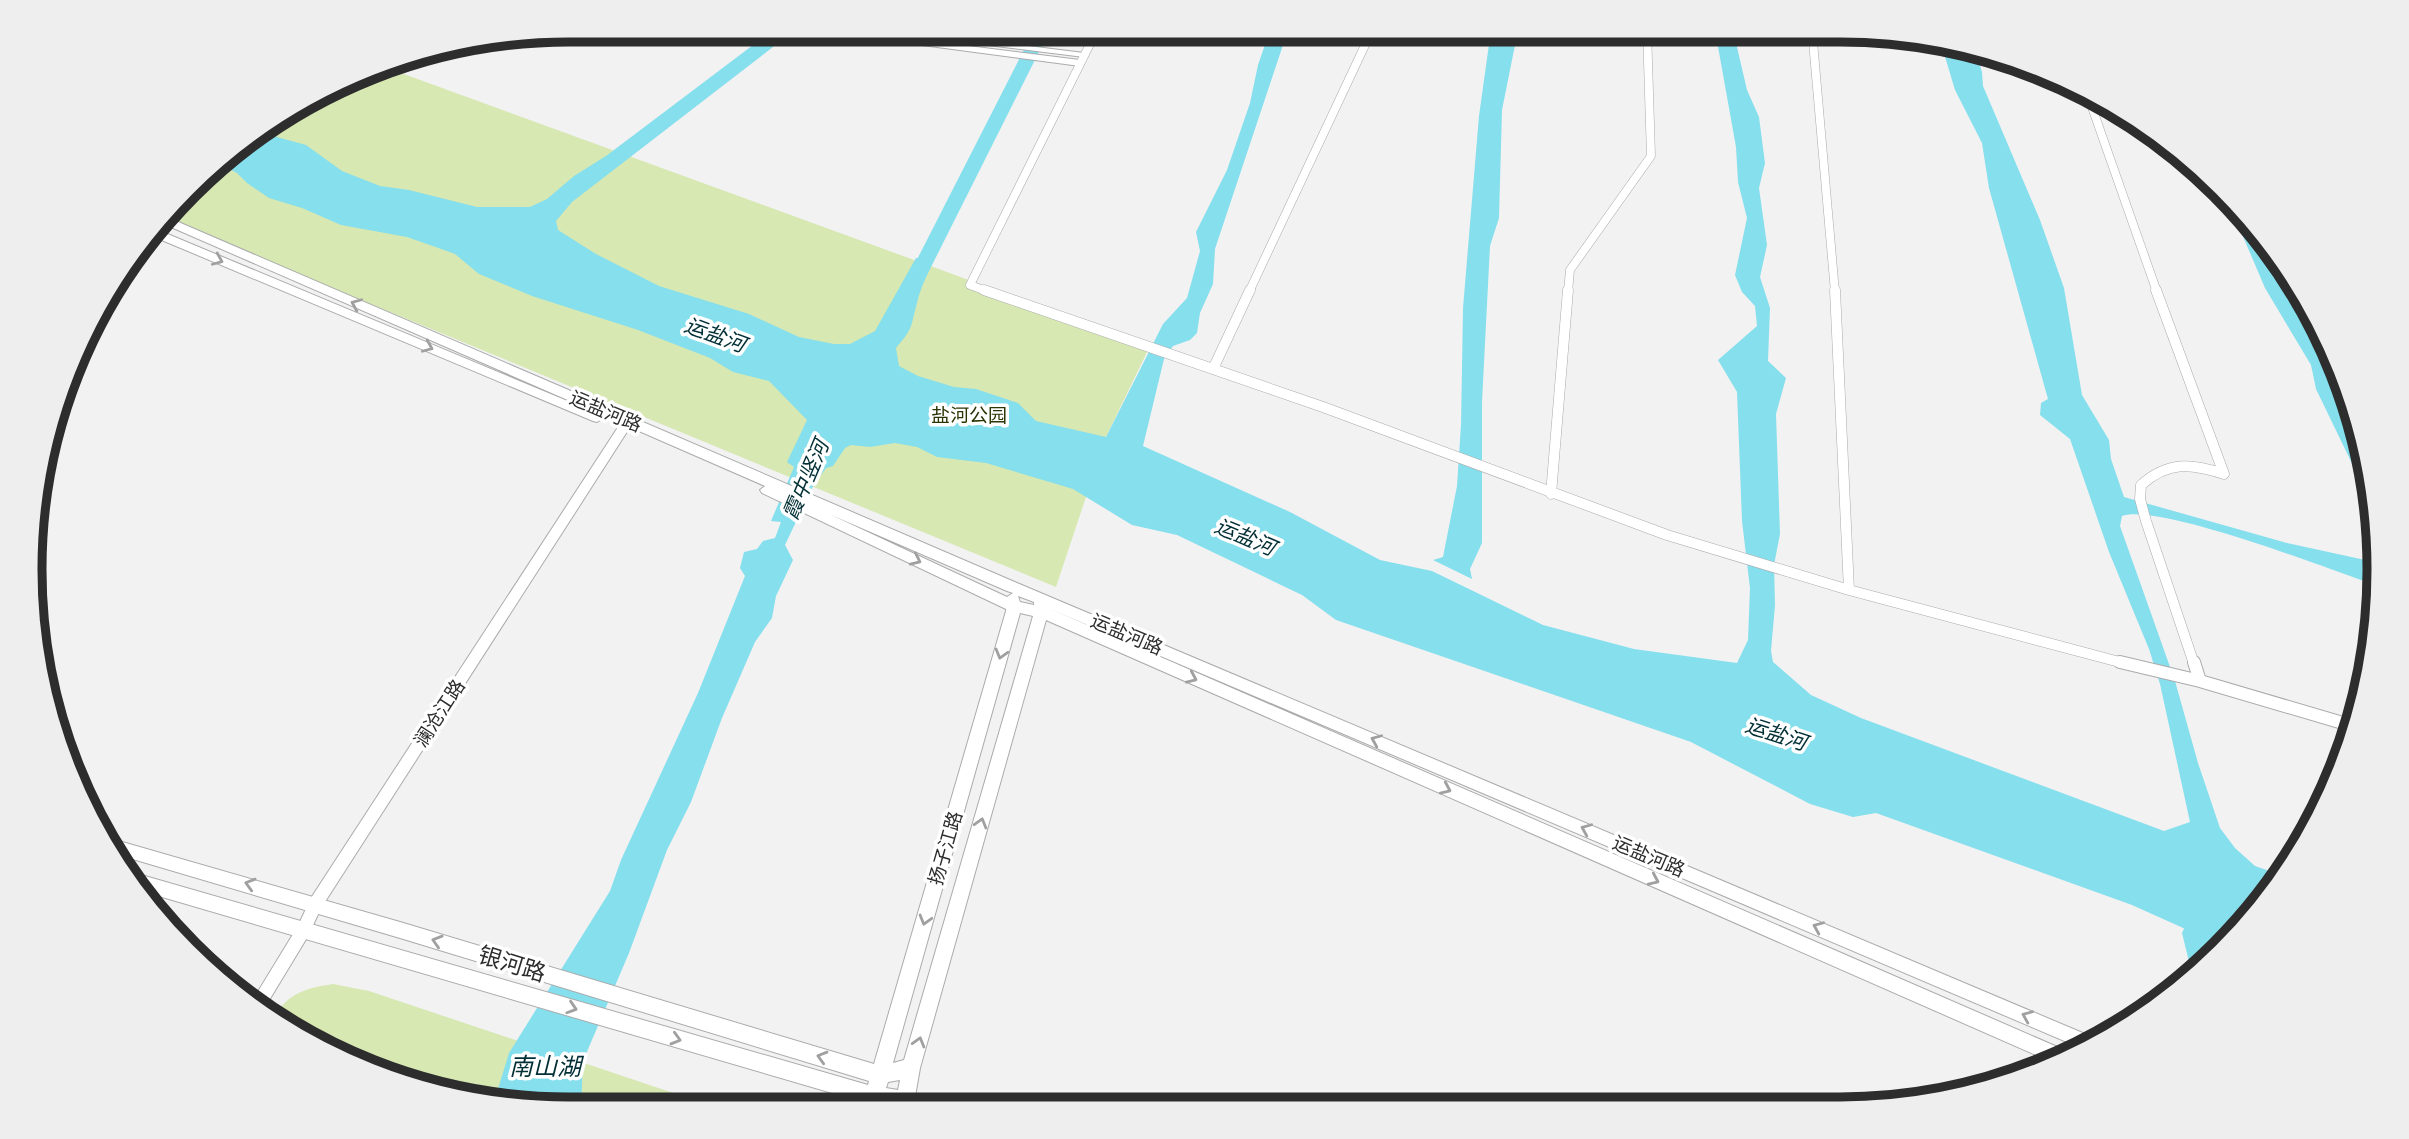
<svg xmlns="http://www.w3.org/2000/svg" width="2409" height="1139" font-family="Arial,'Noto Sans SC',sans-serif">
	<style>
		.green { fill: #d7e8b3 }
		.water { fill: #86dfec }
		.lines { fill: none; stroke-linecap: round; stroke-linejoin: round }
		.river { fill: #86dfec; fill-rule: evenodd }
		.minor-far2-casing { stroke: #aaabac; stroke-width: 9 }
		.minor-far1-casing { stroke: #aaabac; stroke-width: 11 }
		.minor-casing { stroke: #aaabac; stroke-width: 14 }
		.tertiary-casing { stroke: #aaabac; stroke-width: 2 }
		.secondary-casing { stroke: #aaabac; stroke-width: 2 }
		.minor-far2 { stroke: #fff; stroke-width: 8 }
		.minor-far1 { stroke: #fff; stroke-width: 10 }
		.minor { stroke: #fff; stroke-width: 12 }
		.tertiary { fill: #fff; fill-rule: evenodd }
		.secondary { fill: #fff; fill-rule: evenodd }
		.oneway { stroke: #a0a0a1 }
		.labels { text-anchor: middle; stroke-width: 7; stroke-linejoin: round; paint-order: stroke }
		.street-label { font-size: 19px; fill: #2d2d2e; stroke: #fff }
		.park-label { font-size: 19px; fill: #2a3504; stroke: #fff }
		.water-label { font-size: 21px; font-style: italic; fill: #022f35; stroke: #fff }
		.near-street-label { font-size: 23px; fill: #2d2d2e; stroke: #fff }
		.near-water-label { font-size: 24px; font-style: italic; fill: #022f35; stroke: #fff }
		.rim { fill: none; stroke: #2d2d2e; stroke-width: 9 }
	</style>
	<rect width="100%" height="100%" fill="#f2f2f3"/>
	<!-- green -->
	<path class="green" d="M382,66L1150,346L1106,437L1056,587L167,220L217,167L256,133Z
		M333,984L369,991L721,1109H569L464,1099L363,1068L271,1019C290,993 302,989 333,984Z"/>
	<!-- water -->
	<path class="water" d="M773,30H795L572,202L556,221L558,230L596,254L659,286L749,314L799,337L834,344H850L875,331L916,258L933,260C928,274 920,288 917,303C910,328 914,327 896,348L899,366L918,376L954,387L976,389L1018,403L1036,421L1106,437L1163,324L1187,298L1200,251L1196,232L1227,170L1250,103L1258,65L1270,30H1288L1215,249L1213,284L1200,313L1197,333L1190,340L1173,346L1164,359L1143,446L1290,512L1380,560L1432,571L1543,625L1634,649L1737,663L1748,640L1750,588L1742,521L1737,392L1718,360L1757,326L1755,306L1742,292L1735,275L1747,218L1738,182L1736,147L1715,30H1733L1747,90L1759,117L1765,163L1759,188L1767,245L1760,277L1770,308L1768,361L1786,378L1776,414L1780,534L1774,565L1775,605L1771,651L1773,662L1811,695L1861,718L2164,831L2190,822L2160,684L2149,649L2109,552L2070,439L2040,415L2041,403L2048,399L1989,188L1982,143L1955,90L1940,40L1975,49L1982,72L1983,86L2040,220L2064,288L2082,395L2109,440L2111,459L2124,497L2287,543L2379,563L2378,586C2332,570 2159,503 2122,516L2120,526L2175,681L2198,763L2220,828L2235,848L2255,866L2281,875L2267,898L2221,945L2132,905L1876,813L1853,817L1810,804L1691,742L1336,620L1302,595L1177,535L1132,525L1073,489L986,463L937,457L917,447L895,443L870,447L851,445L845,448L833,466L826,468L812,488L785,545L793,560L776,596L772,618L755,642L722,718L691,802L667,850L629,953L583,1061L581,1109L494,1102L509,1053L610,891L621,860L698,693L745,576L740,568L744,552L757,549L763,541L775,538L781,522L771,521L794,467L787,462L807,420L769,381L733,372L710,358L638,330L532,296L479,274L455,254L444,250L407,237L341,225L302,208L269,198L247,183L237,173L220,164L241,142L259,132L306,145L342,171L380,186L409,190L477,207H530L547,199L574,176L606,156Z
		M1491,30H1518L1502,110L1499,218L1490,246L1482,402V543L1470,569L1472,579L1433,560L1443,557L1457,486L1461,425L1463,308L1479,116Z
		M2210,179L2221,188L2262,238L2280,273L2333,355L2331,376L2356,423L2369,465L2373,507L2316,389L2311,365L2265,288L2230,206Z"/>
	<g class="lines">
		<!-- river -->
		<path class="river" d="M1034,30H1050L921,287L912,293L905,291L903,287Z
			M2196,920L2206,924L2214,952L2192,974L2182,933L2186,924Z"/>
		<!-- minor-far2 casing -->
		<g class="minor-far2-casing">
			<path id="minor-far2" d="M1812,30L1835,292
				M2087,93L2157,292
				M989,292L970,285L1097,30
				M1249,292L1366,43L1368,30
				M1568,292L1570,270L1651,156L1647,30"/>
		</g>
		<!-- minor-far1 casing -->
		<g class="minor-far1-casing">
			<path id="minor-far1" d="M984,290L1323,407L1667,535L1849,590L2127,664
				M1835,290L1849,590
				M2156,290L2224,474C2191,463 2168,461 2141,485L2140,499L2146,521L2194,664
				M1213,369L1250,290
				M1551,494L1568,290"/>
		</g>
		<!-- minor casing -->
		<g class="minor-casing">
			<path id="minor" d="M2120,662L2200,681L2353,726
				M2194,662L2200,681"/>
		</g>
		<!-- tertiary casing -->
		<g class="tertiary-casing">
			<path id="tertiary" d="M820,30H841L1080,60L1084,63L1080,66L824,32Z
				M879,30H901L1084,53L1088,55L1084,57L883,32Z
				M628,417L632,418L634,421L632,424L321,908L308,936L262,1012L251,1003L298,926L311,898L624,418Z"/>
		</g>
		<!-- secondary casing -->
		<g class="secondary-casing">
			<path id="secondary" d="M169,218L1017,583L2097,1039L2081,1048L1048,608L2069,1052L2071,1054L2054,1063L1046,620L920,1068L913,1108L881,1106L880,1108H862L863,1102L145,892L134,876L138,874L868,1085L869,1081L400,938L119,855L108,840L112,839L400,922L874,1064L1006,611V609L762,493L760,490L765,486L164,224ZM829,514L1007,591L1013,593L1007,597ZM1018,596L1034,602V605L1020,602ZM1020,613L1033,616L904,1060L893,1063ZM900,1080L898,1090L886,1088L888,1082Z
				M158,230L601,415L603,418L597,422L593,421L152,236Z"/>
		</g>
		<!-- minor-far2 -->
		<use href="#minor-far2" class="minor-far2"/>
		<!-- minor-far1 -->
		<use href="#minor-far1" class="minor-far1"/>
		<!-- minor -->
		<use href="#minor" class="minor"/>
		<!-- tertiary -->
		<use href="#tertiary" class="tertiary"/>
		<!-- secondary -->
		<use href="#secondary" class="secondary"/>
	</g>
	<!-- one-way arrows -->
	<defs><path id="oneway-chevron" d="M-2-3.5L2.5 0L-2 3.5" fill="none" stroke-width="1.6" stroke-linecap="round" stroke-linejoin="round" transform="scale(1.75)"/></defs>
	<g class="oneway">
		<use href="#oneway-chevron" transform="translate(218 260) rotate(23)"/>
		<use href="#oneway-chevron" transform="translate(356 304) rotate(-157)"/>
		<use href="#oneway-chevron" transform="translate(428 347) rotate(23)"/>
		<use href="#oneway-chevron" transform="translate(916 560) rotate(25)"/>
		<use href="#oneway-chevron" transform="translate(1001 654) rotate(106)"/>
		<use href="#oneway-chevron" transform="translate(1192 678) rotate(24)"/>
		<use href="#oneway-chevron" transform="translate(1376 740) rotate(-157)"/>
		<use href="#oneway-chevron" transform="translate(1446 789) rotate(24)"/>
		<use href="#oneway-chevron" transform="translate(981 823) rotate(-74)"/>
		<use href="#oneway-chevron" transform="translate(1586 829) rotate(-157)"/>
		<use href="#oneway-chevron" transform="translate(1654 880) rotate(24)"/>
		<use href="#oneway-chevron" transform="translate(250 884) rotate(-164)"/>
		<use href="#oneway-chevron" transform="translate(925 920) rotate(106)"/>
		<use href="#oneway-chevron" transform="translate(1818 927) rotate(-157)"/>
		<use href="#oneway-chevron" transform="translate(437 941) rotate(-163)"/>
		<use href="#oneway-chevron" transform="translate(572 1008) rotate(18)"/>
		<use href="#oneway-chevron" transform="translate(2027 1016) rotate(-157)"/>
		<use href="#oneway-chevron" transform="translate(676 1039) rotate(16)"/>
		<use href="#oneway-chevron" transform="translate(919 1042) rotate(-74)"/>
		<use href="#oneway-chevron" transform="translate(822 1057) rotate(-164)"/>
	</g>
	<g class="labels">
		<!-- street labels -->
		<g class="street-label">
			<text transform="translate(606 411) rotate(23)" y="7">运盐河路</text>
			<text transform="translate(1127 634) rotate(23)" y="7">运盐河路</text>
			<text transform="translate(439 713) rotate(-57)" y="7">澜沧江路</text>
			<text transform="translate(945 848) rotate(-74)" y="7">扬子江路</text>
			<text transform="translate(1649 856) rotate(23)" y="7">运盐河路</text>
		</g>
		<!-- park labels -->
		<g class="park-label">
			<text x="969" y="422">盐河公园</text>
		</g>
		<!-- water labels -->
		<g class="water-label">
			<text transform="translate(715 335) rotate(20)" y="7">运盐河</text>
			<text transform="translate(806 480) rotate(-67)" y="7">霞中竖河</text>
			<text transform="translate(1245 537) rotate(23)" y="7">运盐河</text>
			<text transform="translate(1776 734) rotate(18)" y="7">运盐河</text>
		</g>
		<!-- near-street labels -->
		<g class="near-street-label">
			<text transform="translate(512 964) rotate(17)" y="8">银河路</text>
		</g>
		<!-- near-water labels -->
		<g class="near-water-label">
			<text x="545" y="1075">南山湖</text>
		</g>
	</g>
	<!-- crop -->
	<path d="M0 0H2409V1139H0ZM569 42H1840A527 527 0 0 1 2367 569V570A527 527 0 0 1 1840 1097H569A527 527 0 0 1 42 570V569A527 527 0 0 1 569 42Z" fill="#eee" fill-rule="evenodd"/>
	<path class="rim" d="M569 42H1840A527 527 0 0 1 2367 569V570A527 527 0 0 1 1840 1097H569A527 527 0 0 1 42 570V569A527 527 0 0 1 569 42Z"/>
</svg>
